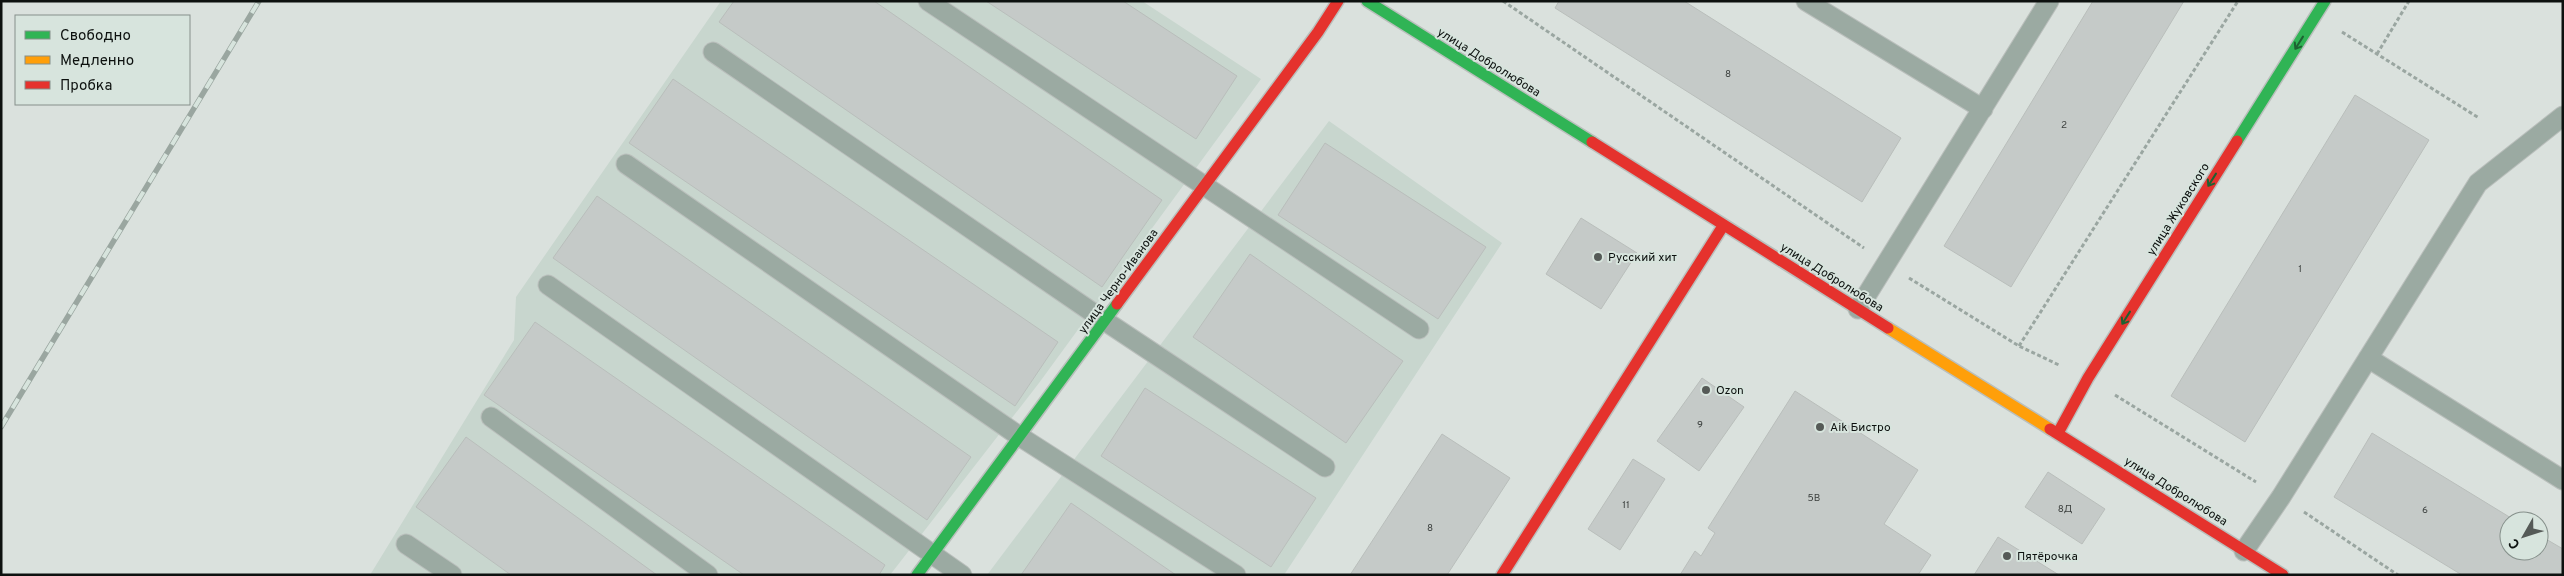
<svg xmlns="http://www.w3.org/2000/svg" width="2564" height="576" font-family="Overpass,sans-serif">
	<style>
		.built { fill: #c8d6ce }
		.building { fill: #c5cac8; stroke: #b9bebb }
		.lines { fill: none; stroke-linecap: round; stroke-linejoin: round }
		.lane-casing { stroke: #babfbc; stroke-width: 21 }
		.fast-casing { stroke: #babfbc; stroke-width: 14 }
		.slow-casing { stroke: #babfbc; stroke-width: 14 }
		.jam-casing { stroke: #babfbc; stroke-width: 14 }
		.path { stroke: #9aa6a1; stroke-width: 3; stroke-dasharray: 4 2.5; stroke-linecap: butt }
		.lane { stroke: #9baaa2; stroke-width: 19 }
		.fast { stroke: #30b455; stroke-width: 11 }
		.slow { stroke: #ff9f0a; stroke-width: 11 }
		.jam { stroke: #e5322d; stroke-width: 11 }
		.rail-casing { stroke: #9aa6a0; stroke-width: 5.5 }
		.rail { stroke: #d7e4dd; stroke-width: 4; stroke-dasharray: 11; stroke-linecap: butt }
		.oneway { stroke: #1e6232 }
		.poi-dot { fill: #555a57; stroke: #d7e4dd; stroke-width: 2 }
		.labels { text-anchor: middle; stroke-width: 4; stroke-linejoin: round; paint-order: stroke }
		.number-label { font-size: 10px; fill: #3b3f3d }
		.street-label { font-size: 12px; fill: #0d110f; stroke: #d7e4dd }
		.poi-label { font-size: 12px; fill: #0d110f; stroke: #d7e4dd; text-anchor: start }
	</style>
	<rect width="100%" height="100%" fill="#dae1dd"/>
	<!-- built -->
	<path class="built" d="M721,1H1142L1261,79L1039,383L890,575H370L514,340L516,297Z
		M1329,121L1502,243L1284,575H987Z"/>
	<!-- building -->
	<path class="building" d="M734,1H874L1162,200L1102,287L719,22Z
		M986,1H1123L1237,76L1196,139Z
		M1559,1H1684L1901,138L1862,202L1555,8Z
		M2093,1H2184L2011,287L1944,246Z
		M673,79L1058,342L1015,406L629,143Z
		M2355,95L2429,140L2245,442L2171,396Z
		M1325,143L1486,247L1438,319L1278,215Z
		M597,196L971,457L927,520L553,258Z
		M1581,218L1637,253L1601,309L1546,274Z
		M1250,254L1403,361L1346,443L1193,337Z
		M535,322L885,565L879,575H744L484,395Z
		M1702,378L1744,407L1699,471L1657,441Z
		M1145,388L1316,498L1271,567L1101,456Z
		M1795,391L1918,470L1884,524L1931,555L1918,575H1680L1695,551L1701,556L1715,533L1708,528Z
		M2372,433L2516,521H2509V551H2539V535L2563,549V575H2462L2334,497Z
		M1442,434L1510,478L1447,575H1350Z
		M466,437L657,575H511L416,507Z
		M1633,459L1665,479L1620,550L1588,529Z
		M2048,472L2105,509L2082,544L2025,507Z
		M1071,503L1176,575H1021Z
		M1998,537L2059,575H1974Z"/>
	<g class="lines">
		<!-- lane casing -->
		<g class="lane-casing">
			<path id="lane" d="M928,1L1419,329
				M1806,1L1983,109
				M713,52L1105,321L1325,467
				M626,164L1019,436L1236,575
				M548,285L962,575
				M1858,309L2049,1
				M2368,358L2563,480
				M491,417L708,575
				M406,544L452,575
				M2244,551L2281,497L2478,183L2563,116"/>
		</g>
		<!-- fast casing -->
		<g class="fast-casing">
			<path id="fast" d="M1367,1L1592,142
				M2237,141L2325,1
				M917,575L1117,304"/>
		</g>
		<!-- slow casing -->
		<g class="slow-casing">
			<path id="slow" d="M1888,328L2050,429"/>
		</g>
		<!-- jam casing -->
		<g class="jam-casing">
			<path id="jam" d="M1592,142L1888,328
				M1117,304L1318,32L1338,1
				M2050,429L2283,575
				M2058,433L2088,378L2237,141
				M1502,575L1723,226"/>
		</g>
		<!-- path -->
		<path class="path" d="M1503,1L1864,248
			M2342,32L2479,118
			M2377,54L2409,1
			M1909,278L2019,346L2059,365
			M2019,346L2238,1
			M2115,395L2256,482
			M2304,512L2398,575"/>
		<!-- lane -->
		<use href="#lane" class="lane"/>
		<!-- fast -->
		<use href="#fast" class="fast"/>
		<!-- slow -->
		<use href="#slow" class="slow"/>
		<!-- jam -->
		<use href="#jam" class="jam"/>
		<!-- rail casing -->
		<g class="rail-casing">
			<path id="rail" d="M1,427L259,1"/>
		</g>
		<!-- rail -->
		<use href="#rail" class="rail"/>
	</g>
	<!-- one-way arrows -->
	<defs><path id="oneway-shaft" d="M-6 0H5M1.5-3L5.5 0L1.5 3" fill="none" stroke-width="1.6" stroke-linecap="round" stroke-linejoin="round" transform="scale(1.25)"/></defs>
	<g class="oneway">
		<use href="#oneway-shaft" transform="translate(2299 43) rotate(122)"/>
		<use href="#oneway-shaft" transform="translate(2212 180) rotate(122)"/>
		<use href="#oneway-shaft" transform="translate(2126 318) rotate(122)"/>
	</g>
	<!-- markers -->
	<g class="poi-dot">
		<circle cx="1598" cy="257" r="5"/>
		<circle cx="1706" cy="390" r="5"/>
		<circle cx="1820" cy="427" r="5"/>
		<circle cx="2007" cy="556" r="5"/>
	</g>
	<g class="labels">
		<!-- number labels -->
		<g class="number-label">
			<text x="1728" y="77">8</text>
			<text x="2064" y="128">2</text>
			<text x="2300" y="272">1</text>
			<text x="1700" y="428">9</text>
			<text x="1814" y="501">5В</text>
			<text x="1626" y="508">11</text>
			<text x="2065" y="512">8Д</text>
			<text x="2425" y="513">6</text>
			<text x="1430" y="531">8</text>
		</g>
		<!-- street labels -->
		<g class="street-label">
			<text transform="translate(1489 62) rotate(32)" y="4">улица Добролюбова</text>
			<text transform="translate(2178 209) rotate(-58)" y="4">улица Жуковского</text>
			<text transform="translate(1832 277) rotate(32)" y="4">улица Добролюбова</text>
			<text transform="translate(1118 281) rotate(-54)" y="4">улица Черно-Иванова</text>
			<text transform="translate(2176 491) rotate(32)" y="4">улица Добролюбова</text>
		</g>
		<!-- poi labels -->
		<g class="poi-label">
			<text x="1608" y="261">Русский хит</text>
			<text x="1716" y="394">Ozon</text>
			<text x="1830" y="431">Aik Бистро</text>
			<text x="2017" y="560">Пятёрочка</text>
		</g>
	</g>
	<!-- border -->
	<rect width="2564" height="576" fill="none" stroke="#0d110f" stroke-width="5"/>
	<!-- legend -->
	<rect x="15" y="15" width="175" height="90" fill="#d7e4dd" stroke="#86908b"/>
	<rect x="25" y="31" width="25" height="8" fill="#30b455" stroke="#86908b"/>
	<text x="60" y="40" font-size="15" fill="#0d110f">Свободно</text>
	<rect x="25" y="56" width="25" height="8" fill="#ff9f0a" stroke="#86908b"/>
	<text x="60" y="65" font-size="15" fill="#0d110f">Медленно</text>
	<rect x="25" y="81" width="25" height="8" fill="#e5322d" stroke="#86908b"/>
	<text x="60" y="90" font-size="15" fill="#0d110f">Пробка</text>
	<!-- north arrow -->
	<g transform="translate(2524 536) rotate(231)"><circle r="24" fill="#d7e4dd" stroke="#86908b"/>
	<path d="M0-4L9 19L0 12L-9 19Z" fill="#555a57"/>
	<text y="-8" font-size="14" font-weight="bold" text-anchor="middle" fill="#0d110f">С</text>
	</g>
</svg>
